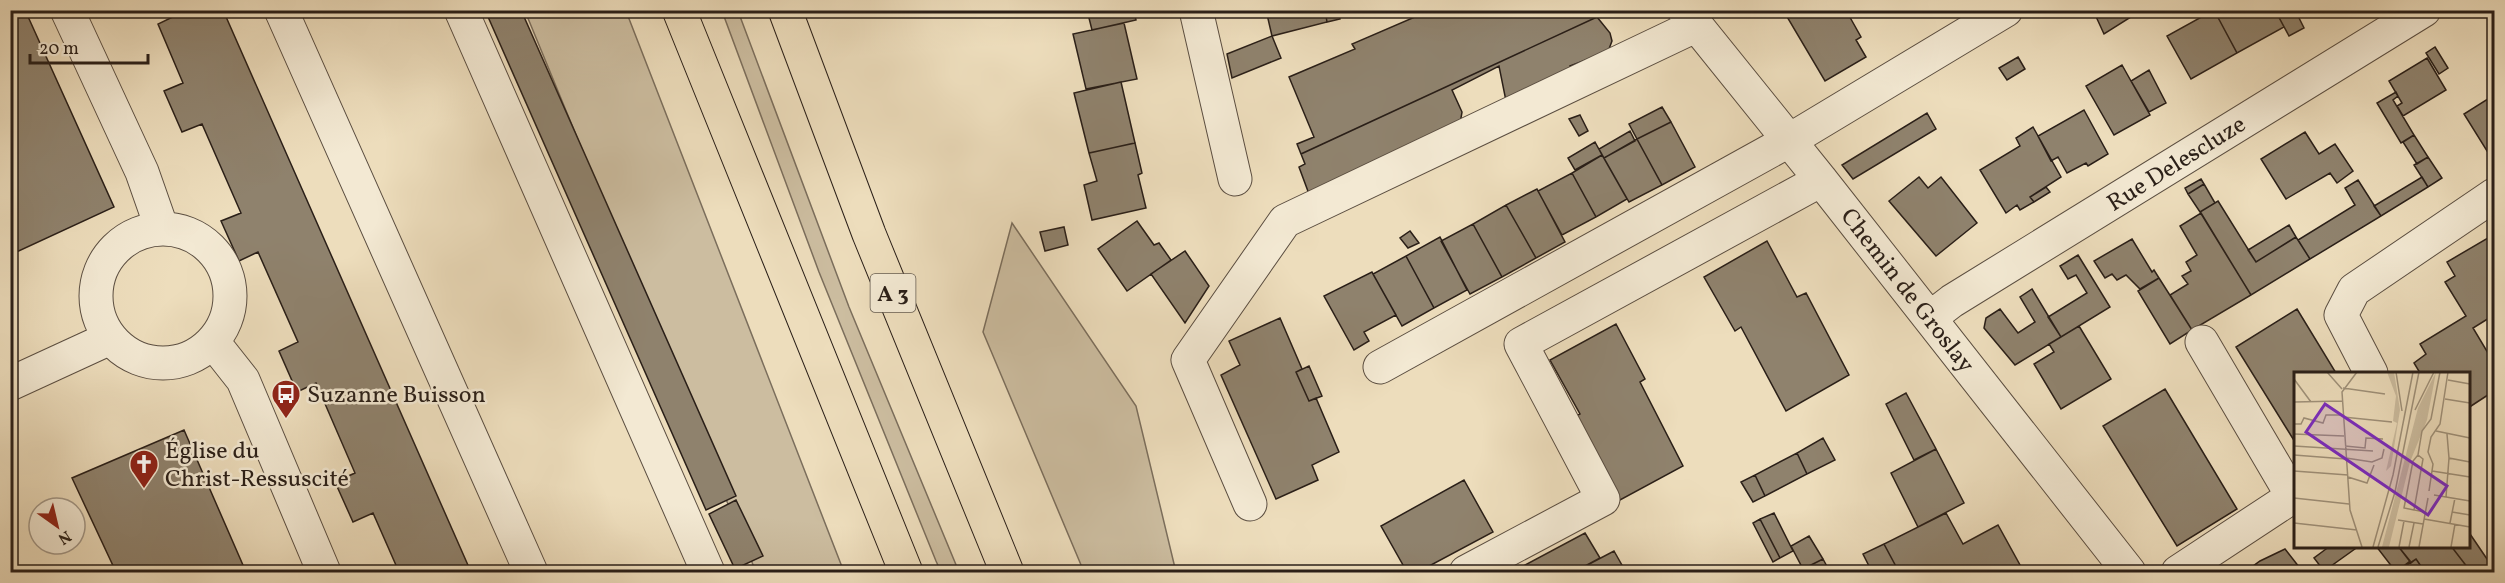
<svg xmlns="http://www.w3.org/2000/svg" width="2505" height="583" font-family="Vollkorn,serif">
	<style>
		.green { fill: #ccbda0; stroke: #7b6e5c; stroke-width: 1.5 }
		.building { fill: #8f826d; stroke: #2a1f18; stroke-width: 1.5 }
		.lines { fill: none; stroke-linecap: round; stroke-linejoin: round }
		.minor-casing { stroke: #5b4e41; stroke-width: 35 }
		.highway-casing { stroke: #2a1f18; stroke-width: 35 }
		.minor { stroke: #f3e9d3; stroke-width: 33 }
		.highway { stroke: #edddbc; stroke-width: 33 }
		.labels { text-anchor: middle; stroke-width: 5; stroke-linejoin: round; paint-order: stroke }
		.shield { fill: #f3e9d3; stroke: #665c50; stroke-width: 1.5 }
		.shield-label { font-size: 22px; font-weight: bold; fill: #2a1f18 }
		.street-label { font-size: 24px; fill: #2a1f18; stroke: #f3e9d3 }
		.poi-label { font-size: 24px; fill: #2a1f18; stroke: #f3e9d3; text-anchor: start }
		.inset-road { fill: none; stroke: #9f917a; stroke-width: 1.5 }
		.view { fill: #7b2cbf; fill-opacity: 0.15; stroke: #7b2cbf; stroke-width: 3 }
		.inset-edge { fill: none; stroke: #2a1f18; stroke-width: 3 }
	</style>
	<rect width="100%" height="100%" fill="#edddbc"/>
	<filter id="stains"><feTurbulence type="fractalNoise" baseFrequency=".00333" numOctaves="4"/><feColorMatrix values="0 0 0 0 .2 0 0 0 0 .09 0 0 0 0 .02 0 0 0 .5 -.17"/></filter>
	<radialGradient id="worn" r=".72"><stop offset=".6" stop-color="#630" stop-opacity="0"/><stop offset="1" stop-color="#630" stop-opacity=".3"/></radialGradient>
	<!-- green -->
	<path class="green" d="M525,11H626L844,572H756Z
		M722,11H738L849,307L959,572H941L936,561L819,272Z
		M1012,223L1136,406L1176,572H1084L983,332Z"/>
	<!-- building -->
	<path class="building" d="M10,10H25L114,207L10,255Z
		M187,10H223L471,572H399L373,513L353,522L335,482L355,473L316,383L297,392L279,351L298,342L258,252L239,261L221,221L241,213L202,124L182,132L164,91L183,83L158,24Z
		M485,10H521L736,496L706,510Z
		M1087,10H1134L1136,20L1092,30Z
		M1266,10H1325L1327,22L1272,36Z
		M1325,10H1338L1340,19L1327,22Z
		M1431,10H1592L1597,17L1301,154L1297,144L1314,137L1289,77L1355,49L1352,44Z
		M1783,10H1849L1847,12L1861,37L1856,40L1866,57L1825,81Z
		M2093,10H2142L2104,34Z
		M2214,10L2237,53L2191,79L2167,36Z
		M2214,10H2275L2284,27L2237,53Z
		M2275,10H2295L2304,28L2289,36Z
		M1597,17L1610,33L1612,41L1609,49L1602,54L1570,66L1571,69L1506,101L1499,66L1452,90L1462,112L1460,124L1309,194L1299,167L1305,164L1301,154Z
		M1124,23L1137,79L1086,89L1073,34Z
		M1272,36L1281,58L1232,78L1227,54Z
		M2435,47L2448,68L2439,74L2426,53Z
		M2018,57L2025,69L2007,80L1999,68Z
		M2427,58L2446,90L2403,116L2397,106L2402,103L2389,81Z
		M2122,65L2150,115L2114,135L2086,86Z
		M2149,70L2166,103L2149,112L2131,81Z
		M1121,82L1135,143L1089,153L1074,93Z
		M2396,92L2398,96L2393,100L2414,135L2401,143L2377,103Z
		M2494,95V146L2487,151L2464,114Z
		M1662,107L1671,122L1637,139L1629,124Z
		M2084,110L2108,154L2088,166L2086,163L2067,173L2058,157L2051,161L2038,136Z
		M1927,113L1936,129L1853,179L1842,165Z
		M1580,115L1588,131L1579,136L1569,119Z
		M1671,122L1695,167L1662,185L1637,139Z
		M2033,127L2061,177L2030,197L2034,202L2020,210L2017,205L2006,213L1980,170L2020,146L2016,138Z
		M1630,131L1635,141L1604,158L1599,149Z
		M2305,132L2319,154L2335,144L2353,171L2337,183L2330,173L2286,199L2261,159Z
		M2414,135L2428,157L2417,164L2403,142Z
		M1637,139L1662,185L1629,202L1604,158Z
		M1595,142L1602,155L1575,170L1568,158Z
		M1135,143L1142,173L1138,175L1146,208L1092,220L1084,185L1097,181L1089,153Z
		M1602,155L1627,199L1596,217L1572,173Z
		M2428,157L2442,178L2428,187L2414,165Z
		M1572,173L1596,217L1562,235L1538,191Z
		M1919,177L1928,188L1941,177L1977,223L1936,256L1889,201Z
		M2422,177L2428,187L2381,216L2374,206Z
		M2201,179L2204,184L2188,194L2185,188Z
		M2358,180L2381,216L2310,259L2298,240L2355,205L2345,188Z
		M2204,184L2215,203L2200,212L2188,194Z
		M2046,187L2050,192L2034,202L2030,197Z
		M1537,189L1565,242L1536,258L1506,205Z
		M2218,201L2256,262L2296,237L2310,259L2251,295L2200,212Z
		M1506,205L1536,258L1502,277L1473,224Z
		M2201,213L2251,295L2192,330L2170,295L2188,284L2182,276L2191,271L2186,262L2197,255L2180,226Z
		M1137,221L1154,245L1159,243L1171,260L1127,291L1098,249Z
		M1473,224L1502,277L1470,294L1441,241Z
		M2289,225L2296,237L2256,262L2248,250Z
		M1064,227L1068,245L1045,251L1040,232Z
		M1410,231L1419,243L1408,248L1400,238Z
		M2493,235L2494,315L2473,328L2494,363V391L2468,408V373H2420L2414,363L2426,354L2420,344L2466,316L2445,282L2455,276L2447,262Z
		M1440,237L1467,290L1434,308L1406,256Z
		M2132,239L2152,272L2154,270L2159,278L2140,289L2126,275L2117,280L2112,274L2105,278L2094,261Z
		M1767,241L1797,297L1806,293L1849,375L1786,411L1741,327L1735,331L1704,277Z
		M1185,251L1209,286L1185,323L1151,274Z
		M2078,255L2110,307L2061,337L2048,317L2087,293L2076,275L2068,279L2060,266Z
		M1406,256L1434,308L1402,326L1373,274Z
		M1372,272L1396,315L1364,332L1369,341L1354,350L1324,296Z
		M2159,278L2192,330L2170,344L2138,291Z
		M2032,289L2061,337L2015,365L1984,328L1986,318L2000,309L2018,333L2035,322L2020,297Z
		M2297,309L2336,373H2295V442L2236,347Z
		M1280,318L1302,369L1296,372L1309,401L1316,398L1339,452L1312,465L1318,480L1276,499L1221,375L1240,365L1229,341Z
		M1616,324L1645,379L1640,382L1683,466L1620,500L1574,417L1580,414L1550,360Z
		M2079,326L2111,379L2061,409L2034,364L2054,352L2049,344Z
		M1309,366L1322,396L1309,401L1296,372Z
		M2165,389L2237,509L2177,546L2103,426Z
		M1906,393L1936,449L1914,460L1886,404Z
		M184,430L246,572H116L72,478Z
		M1823,438L1835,460L1807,474L1797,453Z
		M1936,449L1964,503L1918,527L1891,473Z
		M1797,453L1807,474L1765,496L1755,475Z
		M1755,475L1765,496L1753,502L1741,482Z
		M1464,480L1493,532L1418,572H1407L1381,526Z
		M736,500L763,556L735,569L709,514Z
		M1774,513L1793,551L1780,558L1760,519Z
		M1946,513L1963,544L1998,525L2020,565L2006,572H1977L1974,567L1964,572H1899L1884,544Z
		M1760,519L1780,558L1773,562L1753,523Z
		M2468,531L2487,559L2494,572H2471L2451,546H2468Z
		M1585,533L1600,558L1574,572H1512Z
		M1809,536L1823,559L1803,569L1791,546Z
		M1884,544L1899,572H1872L1863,554Z
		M2323,546H2359L2324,571L2314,558L2326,549Z
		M2376,546H2398L2410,561L2396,572Z
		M2398,546H2451L2471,572H2425L2416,559L2411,563Z
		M2285,549L2303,572H2245L2260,561Z
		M1614,551L1623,567L1613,572H1574Z
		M1823,559L1830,572H1805L1803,569Z
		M2416,559L2421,566L2413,572H2396Z"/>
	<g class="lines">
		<!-- minor casing -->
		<g class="minor-casing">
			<path id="minor" d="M67,10L142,172L162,229
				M281,10L531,572
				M461,10L708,572
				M1196,10L1235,179
				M1684,10L1821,180L2129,572
				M96 296a67 67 0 1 1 134 0a67 67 0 1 1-134 0Z
				M1930,318L1952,301L2424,10
				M213,342L243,380L324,572
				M2202,342L2293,497
				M1380,367L1790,140L2006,10
				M2371,373L2341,315L2354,290L2494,195
				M10,384L110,338
				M1250,504L1188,360L1285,221L1697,25
				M1466,572L1603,499L1521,344L1821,180
				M2178,572L2295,495"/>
		</g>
		<!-- highway casing -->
		<g class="highway-casing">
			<path id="highway" d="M679,10L906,572
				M785,10L869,234L1007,572"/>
		</g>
		<!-- minor -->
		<use href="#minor" class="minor"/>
		<!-- highway -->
		<use href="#highway" class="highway"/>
	</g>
	<!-- icons -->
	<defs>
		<g id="bus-pin" transform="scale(1.5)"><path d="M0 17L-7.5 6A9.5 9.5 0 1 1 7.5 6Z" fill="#8f2418" stroke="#f3e9d3"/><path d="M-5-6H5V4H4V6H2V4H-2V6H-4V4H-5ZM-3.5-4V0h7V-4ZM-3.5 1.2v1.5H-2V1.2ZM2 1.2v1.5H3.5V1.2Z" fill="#fff"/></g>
		<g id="church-pin" transform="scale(1.5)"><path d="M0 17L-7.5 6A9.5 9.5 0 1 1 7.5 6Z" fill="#8f2418" stroke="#f3e9d3"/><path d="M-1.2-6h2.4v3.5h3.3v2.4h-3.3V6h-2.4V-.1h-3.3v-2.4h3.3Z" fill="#fff"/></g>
	</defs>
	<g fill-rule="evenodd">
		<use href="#bus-pin" x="286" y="394"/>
		<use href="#church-pin" x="144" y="464"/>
	</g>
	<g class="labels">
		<!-- shield labels -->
		<rect class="shield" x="870.5" y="274" width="45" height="38" rx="4.5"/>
		<g class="shield-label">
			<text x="893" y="301">A 3</text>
		</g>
		<!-- street labels -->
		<g class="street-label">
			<text transform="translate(2176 163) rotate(-32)" y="8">Rue Delescluze</text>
			<text transform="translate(1908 290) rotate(52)" y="8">Chemin de Groslay</text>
		</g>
		<!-- poi labels -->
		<g class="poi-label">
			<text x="307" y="402">Suzanne Buisson</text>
			<text x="165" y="458">Église du<tspan x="165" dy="28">Christ-Ressuscité</tspan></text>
		</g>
	</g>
	<!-- overview -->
	<g transform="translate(2294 372)">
		<rect width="176" height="176" fill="#edddbc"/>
		<path d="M93,0H100L106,38L97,94L92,99L103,51L99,49L102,24ZM142,0L133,48L116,90L95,175H88L124,36Z" fill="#ccbda0"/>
		<path class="inset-road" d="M33,0L48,17M63,0L48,20L56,138L68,175M102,0L108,39M0,7L17,30M154,8L176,12M49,16L91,22M151,27L176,31M0,30L48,29M121,38L140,0M49,45L98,50M0,52H7L10,46L29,51L32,43H49M142,59L176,66M0,62L50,64M153,62L155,86L176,90M0,74L79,79M51,74L71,76L72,66L89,67M0,83L52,87M52,86L78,90L88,86L90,77M0,99L54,103M138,99L176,105M54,105L73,111L80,93M135,119L139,92L134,80L137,65L146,52L154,0M140,123L176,129M152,125L155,86M0,126L55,132M120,138L110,136L119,89L124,83M131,140L120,138L129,87L124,83L128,59L137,47L146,0M158,140L176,143M130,147L176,155M104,148L129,152M0,151L63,158M156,151L161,126M79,175L99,103L119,0M84,175L101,120L125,0M105,175L110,149M115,175L120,151M125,175L134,126M157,175L161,152"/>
		<path class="view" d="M31,32L153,114L134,143L12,60Z"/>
		<rect width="176" height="176" class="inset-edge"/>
	</g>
	<!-- margin -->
	<rect width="2505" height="583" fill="none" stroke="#edddbc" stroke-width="36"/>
	<rect x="12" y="12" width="2481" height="559" fill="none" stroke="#2a1f18" stroke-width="3"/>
	<rect x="18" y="18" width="2469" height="547" fill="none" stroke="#2a1f18" stroke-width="1.5"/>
	<!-- north arrow -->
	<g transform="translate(57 526) rotate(146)"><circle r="28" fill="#f3e9d3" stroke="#a39888" stroke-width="1.5"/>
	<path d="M0-4.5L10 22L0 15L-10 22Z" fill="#8f2418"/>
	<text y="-9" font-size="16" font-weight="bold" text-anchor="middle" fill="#2a1f18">N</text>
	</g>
	<!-- scale -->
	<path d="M30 54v9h118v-9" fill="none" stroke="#2a1f18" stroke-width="3"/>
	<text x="39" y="54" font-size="18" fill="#2a1f18" stroke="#f3e9d3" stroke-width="4.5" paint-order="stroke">20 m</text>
	<rect width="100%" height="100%" filter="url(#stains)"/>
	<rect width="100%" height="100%" fill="url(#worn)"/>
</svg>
